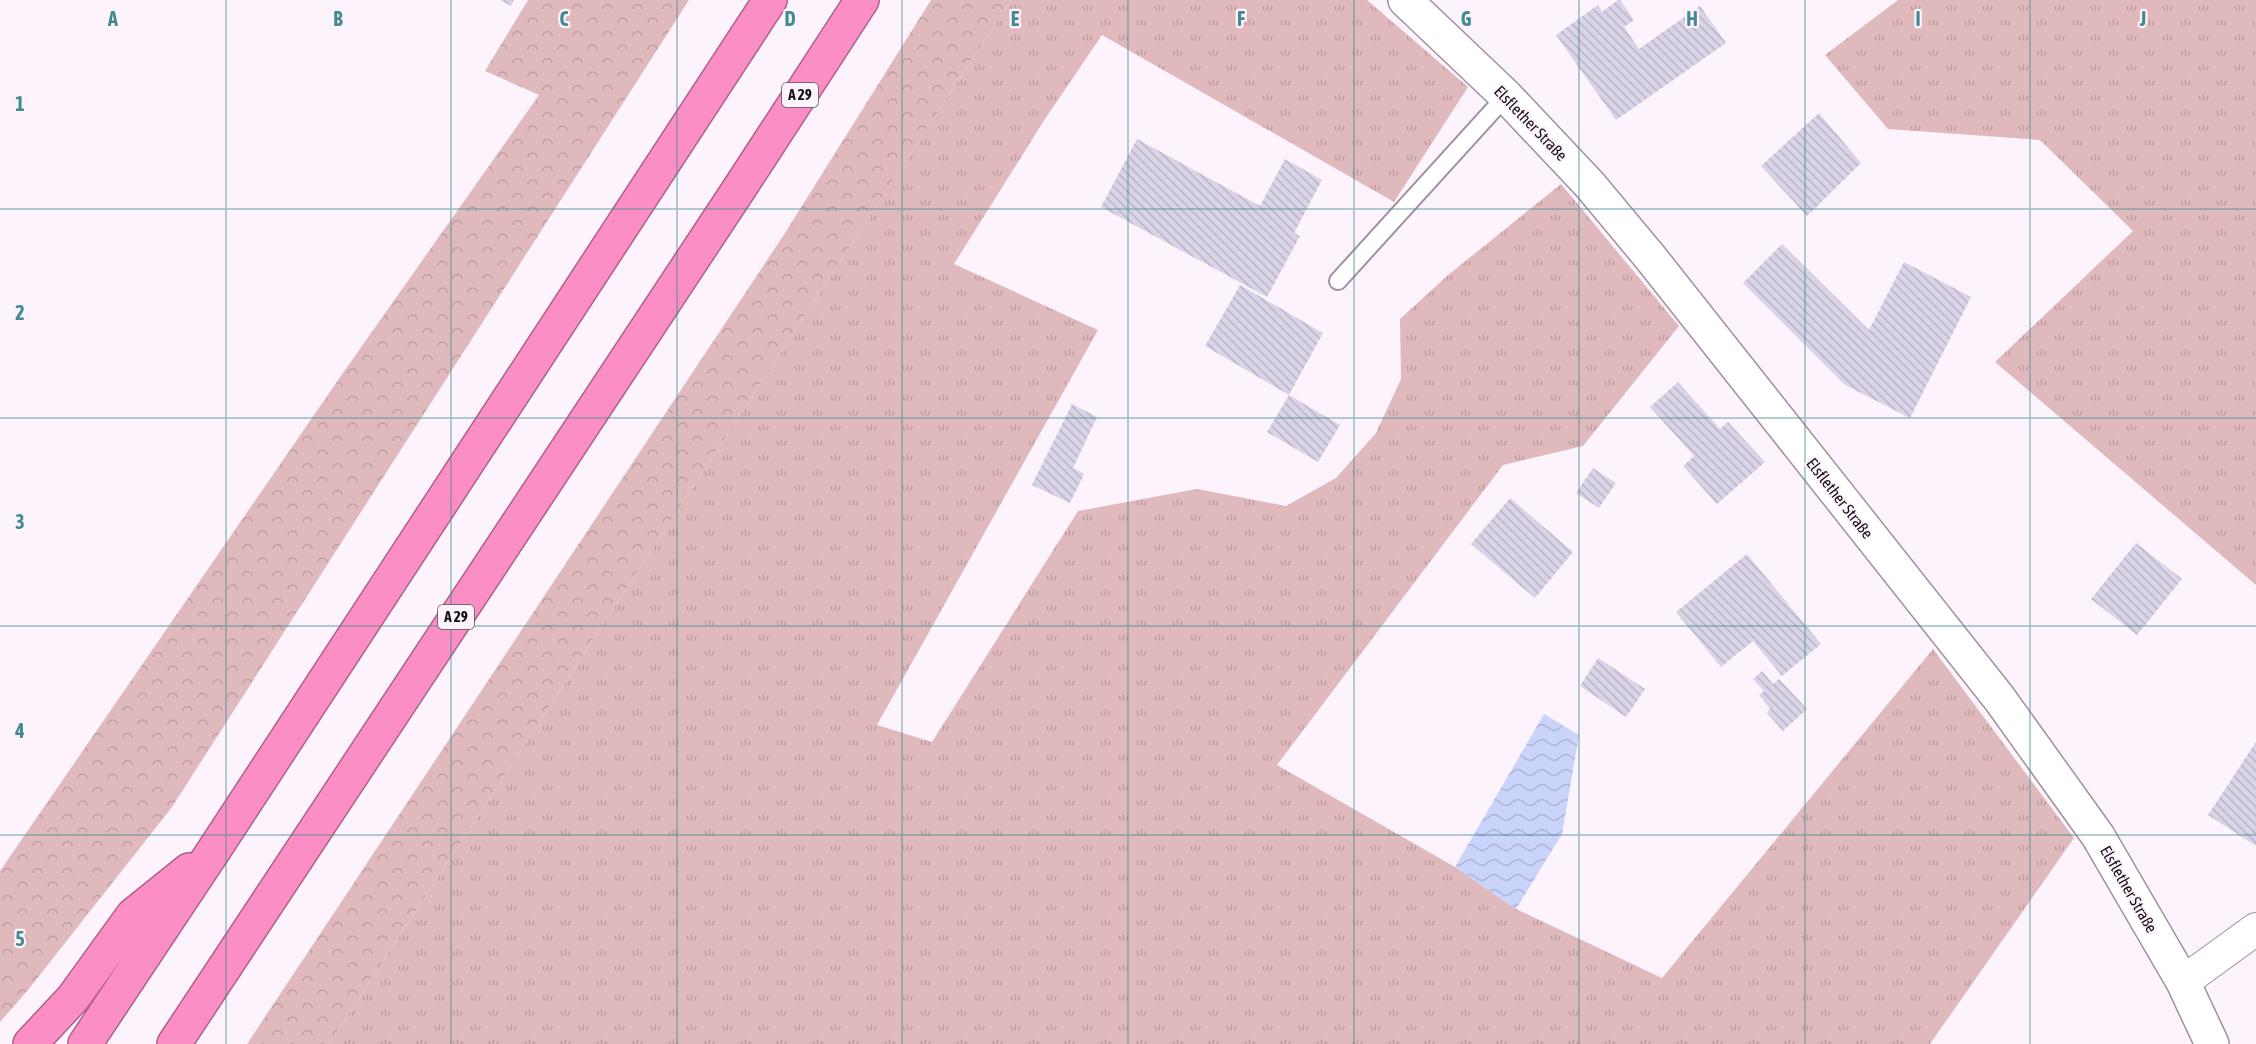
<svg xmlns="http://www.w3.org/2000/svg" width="2256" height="1044" font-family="'Asap Condensed',sans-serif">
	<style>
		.grass { fill: url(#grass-tufts) }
		.forest { fill: url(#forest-crowns) }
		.water { fill: url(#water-waves) }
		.building { fill: url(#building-back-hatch) }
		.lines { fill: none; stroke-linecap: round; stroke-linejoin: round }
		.lane-casing { stroke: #a091a1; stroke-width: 20 }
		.street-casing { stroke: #a091a1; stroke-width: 34 }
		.secondary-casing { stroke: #a091a1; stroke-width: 36 }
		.highway-casing { stroke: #ac6288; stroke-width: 36 }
		.lane { stroke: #fff; stroke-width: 16 }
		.street { stroke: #fff; stroke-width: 32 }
		.secondary { stroke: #fff; stroke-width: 33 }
		.highway { stroke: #fc8ec6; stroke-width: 33 }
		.grid { fill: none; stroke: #438b90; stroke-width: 1.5; stroke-opacity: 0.55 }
		.labels { text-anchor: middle; stroke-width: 4.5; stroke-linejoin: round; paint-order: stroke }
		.shield { fill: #fdf3fd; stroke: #5b545b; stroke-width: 1.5 }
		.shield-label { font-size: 15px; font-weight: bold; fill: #161016 }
		.street-label { font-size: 16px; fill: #161016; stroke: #fdf3fd }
		.grid-label { font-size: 20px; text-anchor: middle; font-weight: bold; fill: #438b90; stroke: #fdf3fd; stroke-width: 4.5; stroke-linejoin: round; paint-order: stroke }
	</style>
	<defs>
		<pattern id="grass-tufts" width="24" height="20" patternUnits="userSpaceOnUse" patternTransform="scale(1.5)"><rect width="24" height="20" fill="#dfb9bb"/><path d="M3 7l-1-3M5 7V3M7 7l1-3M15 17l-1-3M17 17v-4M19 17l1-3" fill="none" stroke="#bf9ea0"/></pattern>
		<pattern id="forest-crowns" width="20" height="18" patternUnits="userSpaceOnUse" patternTransform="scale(1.5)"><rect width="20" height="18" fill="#dfb9bb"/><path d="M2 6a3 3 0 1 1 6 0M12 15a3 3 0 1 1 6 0" fill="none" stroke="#bf9ea0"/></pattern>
		<pattern id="water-waves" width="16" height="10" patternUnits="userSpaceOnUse" patternTransform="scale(1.5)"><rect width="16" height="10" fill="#cad3fa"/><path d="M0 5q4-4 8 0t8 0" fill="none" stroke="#adb4d6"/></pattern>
		<pattern id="building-back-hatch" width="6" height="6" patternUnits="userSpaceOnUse" patternTransform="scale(1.5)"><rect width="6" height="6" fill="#d9d3e7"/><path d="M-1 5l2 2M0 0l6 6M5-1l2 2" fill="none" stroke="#bab4c5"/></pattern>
	</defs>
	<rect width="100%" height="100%" fill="#fdf3fd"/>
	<!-- grass -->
	<path class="grass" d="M1011,0H1367L1468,87L1394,202L1102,35L1045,119L954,264L1098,330L877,725L932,742L1078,511L1197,489L1286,506L1336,478L1376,433L1401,379L1400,319L1447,276L1561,184L1679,326L1583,446L1503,465L1277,765L1455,867L1516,909L1662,978L1933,649L2074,838L1930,1044H329Z
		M1898,0H2256V585L1995,362L2133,231L2040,140L1888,129L1825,55Z"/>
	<!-- forest -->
	<path class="forest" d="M528,0H689L172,807L28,990L0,1022V871L345,370L539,95L485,71Z
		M931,0H1011L329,1044H247L785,233Z"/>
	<!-- water -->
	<path class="water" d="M1544,714L1579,735L1562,834L1516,909L1455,867Z"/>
	<!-- building -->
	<path class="building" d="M500,0H514L511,6Z
		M1618,0H1620L1634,20L1624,27L1639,49L1700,6L1726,43L1616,120L1556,35L1598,5L1602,12Z
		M1819,113L1861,163L1807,216L1761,166Z
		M1137,139L1260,206L1285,159L1322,180L1294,233L1300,236L1267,297L1101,207Z
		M1782,244L1869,330L1904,262L1971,297L1910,418L1845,385L1743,283Z
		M1240,285L1323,333L1289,395L1205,346Z
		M1678,382L1720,429L1728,422L1765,462L1717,504L1683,466L1694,456L1650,407Z
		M1289,395L1340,425L1318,462L1267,432Z
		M1072,404L1097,417L1073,468L1084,474L1070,503L1032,485Z
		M1593,468L1616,483L1599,508L1576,493Z
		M1510,498L1573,552L1535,598L1471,544Z
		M2136,543L2182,579L2137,635L2091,599Z
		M1747,554L1821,644L1782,676L1753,641L1721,667L1676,612Z
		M1598,658L1645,689L1626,717L1580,686Z
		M1762,671L1773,684L1779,679L1807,709L1783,731L1767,713L1770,708L1759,695L1764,691L1753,679Z
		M2256,742V846L2208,815Z"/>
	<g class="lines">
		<!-- lane casing -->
		<g class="lane-casing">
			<path id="lane" d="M1338,281L1506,96"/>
		</g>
		<!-- street casing -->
		<g class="street-casing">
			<path id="street" d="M2183,982L2256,929"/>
		</g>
		<!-- secondary casing -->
		<g class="secondary-casing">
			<path id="secondary" d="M1405,0L1506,96L1590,185L1650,257L1999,698L2098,836L2183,982L2212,1044"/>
		</g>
		<!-- highway casing -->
		<g class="highway-casing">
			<path id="highway" d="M30,1044L73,998L133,915L189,870
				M85,1044L214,850L770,0
				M174,1044L739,189L862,0"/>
		</g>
		<!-- lane -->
		<use href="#lane" class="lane"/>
		<!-- street -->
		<use href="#street" class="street"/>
		<!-- secondary -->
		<use href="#secondary" class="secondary"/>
		<!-- highway -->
		<use href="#highway" class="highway"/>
	</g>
	<!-- grid -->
	<path class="grid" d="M226,0V1044M451,0V1044M677,0V1044M902,0V1044M1128,0V1044M1354,0V1044M1579,0V1044M1805,0V1044M2030,0V1044M0,209H2256M0,418H2256M0,626H2256M0,835H2256"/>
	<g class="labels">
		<!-- shield labels -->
		<g class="shield">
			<rect x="782" y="83" width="36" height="24" rx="4.5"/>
			<rect x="438" y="605" width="36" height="24" rx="4.5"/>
		</g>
		<g class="shield-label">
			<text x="800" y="100">A 29</text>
			<text x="456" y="622">A 29</text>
		</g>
		<!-- street labels -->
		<g class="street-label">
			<text transform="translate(1531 123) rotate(46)" y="6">Elsflether Straße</text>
			<text transform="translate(1840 498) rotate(52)" y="6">Elsflether Straße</text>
			<text transform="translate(2129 889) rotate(60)" y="6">Elsflether Straße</text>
		</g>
	</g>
	<g class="grid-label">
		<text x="113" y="26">A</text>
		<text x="338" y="26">B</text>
		<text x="564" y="26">C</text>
		<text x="790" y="26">D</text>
		<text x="1015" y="26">E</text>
		<text x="1241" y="26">F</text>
		<text x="1466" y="26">G</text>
		<text x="1692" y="26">H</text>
		<text x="1918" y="26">I</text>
		<text x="2143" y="26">J</text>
		<text x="20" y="111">1</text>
		<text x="20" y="320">2</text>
		<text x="20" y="529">3</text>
		<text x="20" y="738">4</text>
		<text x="20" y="946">5</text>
	</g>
</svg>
